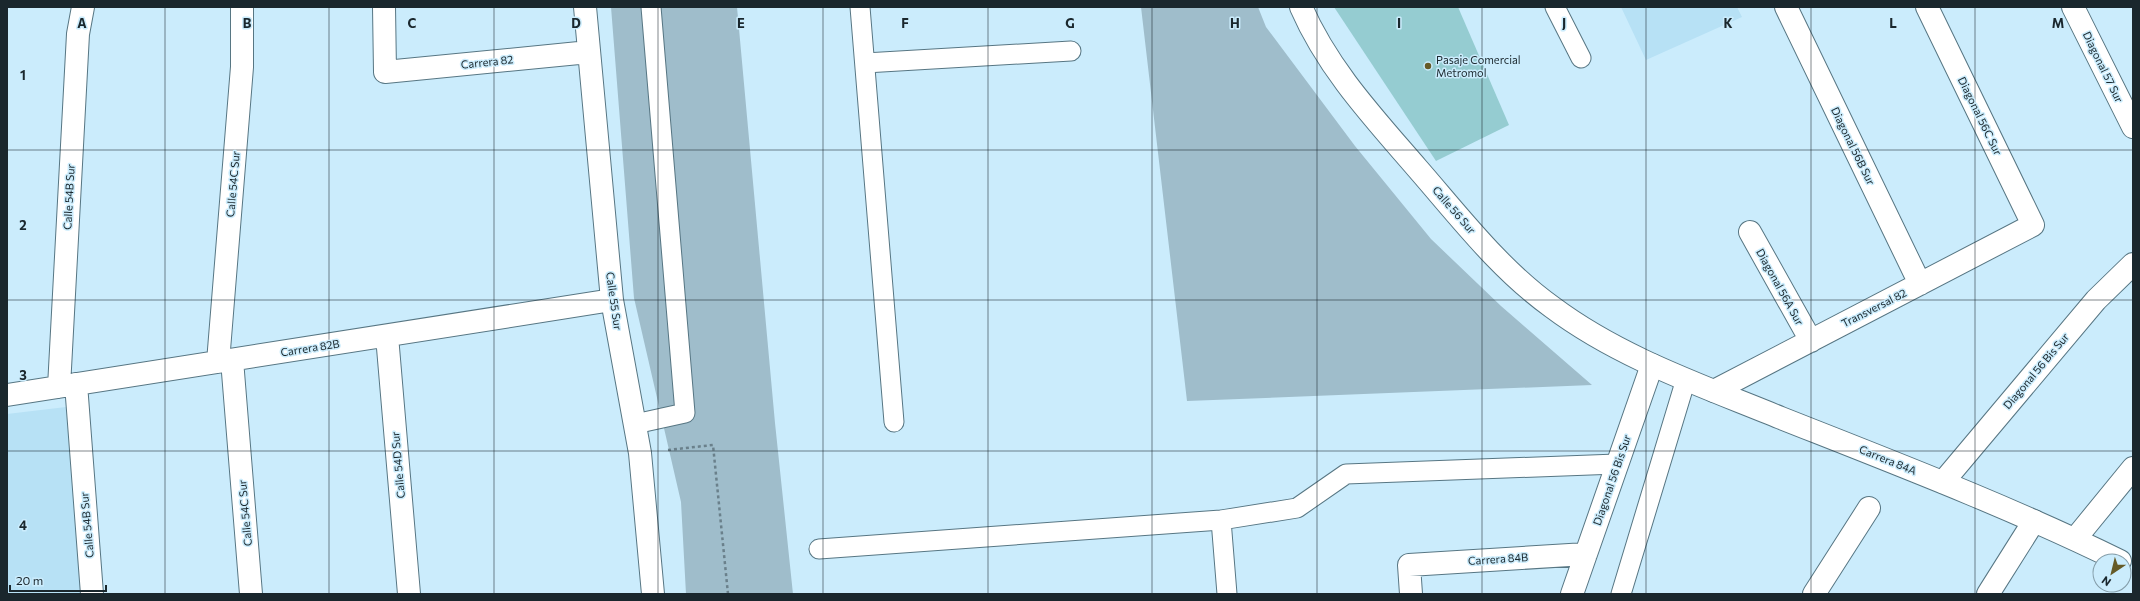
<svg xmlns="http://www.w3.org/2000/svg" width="2140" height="601" font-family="Commissioner,sans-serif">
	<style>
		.built { fill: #b7e1f5 }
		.green { fill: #9fbdcb }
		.building { fill: #95ccd1 }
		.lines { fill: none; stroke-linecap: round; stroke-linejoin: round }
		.lane-casing { stroke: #577683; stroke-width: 21 }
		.street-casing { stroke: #577683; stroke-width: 24 }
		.secondary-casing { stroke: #577683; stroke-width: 24 }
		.path { stroke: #6a808b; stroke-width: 2.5; stroke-dasharray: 3 3; stroke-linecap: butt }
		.lane { stroke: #fff; stroke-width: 19 }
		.street { stroke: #fff; stroke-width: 22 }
		.secondary { stroke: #fff; stroke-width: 22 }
		.grid { fill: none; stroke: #1a272d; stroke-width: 1; stroke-opacity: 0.55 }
		.poi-dot { fill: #655a27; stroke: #cbecfc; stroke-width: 1.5 }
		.labels { text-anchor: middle; stroke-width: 3; stroke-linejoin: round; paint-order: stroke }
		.poi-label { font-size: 11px; fill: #1a272d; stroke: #cbecfc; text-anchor: start }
		.street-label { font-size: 11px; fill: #1a272d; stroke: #cbecfc }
		.grid-label { font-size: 13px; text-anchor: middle; font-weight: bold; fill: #1a272d; stroke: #cbecfc; stroke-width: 3; stroke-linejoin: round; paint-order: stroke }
	</style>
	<rect width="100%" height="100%" fill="#cbecfc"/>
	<!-- built -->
	<path class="built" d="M1621,7H1737L1742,17L1646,60Z
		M66,407L81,594H7V414Z"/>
	<!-- green -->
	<path class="green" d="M611,7H737L775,423L793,594H686L681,502L634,298Z
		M1141,7H1258L1266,27L1355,146L1431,239L1501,306L1592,385L1187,401Z"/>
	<!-- building -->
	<path class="building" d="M1334,7H1458L1509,125L1436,161Z"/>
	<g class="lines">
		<!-- lane casing -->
		<g class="lane-casing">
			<path id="lane" d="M860,7L894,422
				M1555,7L1581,58
				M865,63L1071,51
				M635,424L685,413L651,7
				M1221,520L1227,594
				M819,549L1221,520L1297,508L1346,474L1617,464
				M1621,594L1686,379"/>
		</g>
		<!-- street casing -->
		<g class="street-casing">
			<path id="street" d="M384,7L385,72L589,52
				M585,7L612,300L640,453L653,594
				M1786,7L1920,284
				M2073,7L2133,127
				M1750,232L1811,341
				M387,336L409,594
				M232,360L251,594
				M218,362L242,67V7
				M76,384L92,594
				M59,387L78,34L83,7
				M1714,391L2033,225L1927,7
				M7,395L612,300
				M1943,482L2096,300L2133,264
				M2075,539L2133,468
				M1411,594L1409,565L1586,554
				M1572,594L1652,365
				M1814,594L1869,508
				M1988,594L2034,521"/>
		</g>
		<!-- secondary casing -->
		<g class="secondary-casing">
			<path id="secondary" d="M1301,7C1328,69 1373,117 1417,168C1459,216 1499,269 1552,307C1620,358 1703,386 1781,418C1895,463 2010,507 2120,561"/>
		</g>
		<!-- path -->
		<path class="path" d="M668,450L713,445L728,594"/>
		<!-- lane -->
		<use href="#lane" class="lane"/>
		<!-- street -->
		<use href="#street" class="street"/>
		<!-- secondary -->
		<use href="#secondary" class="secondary"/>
	</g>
	<!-- grid -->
	<path class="grid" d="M165,7V594M329,7V594M494,7V594M658,7V594M823,7V594M988,7V594M1152,7V594M1317,7V594M1482,7V594M1646,7V594M1811,7V594M1975,7V594M7,150H2133M7,300H2133M7,451H2133"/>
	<!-- markers -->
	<circle class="poi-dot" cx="1428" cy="66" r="4"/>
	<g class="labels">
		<!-- poi labels -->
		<g class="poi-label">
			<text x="1436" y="64">Pasaje Comercial<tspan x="1436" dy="13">Metromol</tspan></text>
		</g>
		<!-- street labels -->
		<g class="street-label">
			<text transform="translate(487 62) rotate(-6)" y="4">Carrera 82</text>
			<text transform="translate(2103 67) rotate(64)" y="4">Diagonal 57 Sur</text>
			<text transform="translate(1980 116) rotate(64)" y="4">Diagonal 56C Sur</text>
			<text transform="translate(1853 146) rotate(64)" y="4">Diagonal 56B Sur</text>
			<text transform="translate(233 184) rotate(-85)" y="4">Calle 54C Sur</text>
			<text transform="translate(69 197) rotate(-87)" y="4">Calle 54B Sur</text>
			<text transform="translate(1454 210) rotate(49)" y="4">Calle 56 Sur</text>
			<text transform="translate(1780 287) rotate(61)" y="4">Diagonal 56A Sur</text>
			<text transform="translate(614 301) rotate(82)" y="4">Calle 55 Sur</text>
			<text transform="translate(1874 308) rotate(-27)" y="4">Transversal 82</text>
			<text transform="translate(310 348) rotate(-9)" y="4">Carrera 82B</text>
			<text transform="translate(2036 371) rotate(-50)" y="4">Diagonal 56 Bis Sur</text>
			<text transform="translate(1888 460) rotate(22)" y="4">Carrera 84A</text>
			<text transform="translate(398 465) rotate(-95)" y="4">Calle 54D Sur</text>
			<text transform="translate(1612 480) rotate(-71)" y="4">Diagonal 56 Bis Sur</text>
			<text transform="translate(245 513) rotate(-95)" y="4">Calle 54C Sur</text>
			<text transform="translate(87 525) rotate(-95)" y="4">Calle 54B Sur</text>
			<text transform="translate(1498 559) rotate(-4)" y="4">Carrera 84B</text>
		</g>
	</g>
	<g class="grid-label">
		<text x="82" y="28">A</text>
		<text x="247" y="28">B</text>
		<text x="412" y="28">C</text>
		<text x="576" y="28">D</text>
		<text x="741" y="28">E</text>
		<text x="905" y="28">F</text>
		<text x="1070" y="28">G</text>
		<text x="1235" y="28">H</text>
		<text x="1399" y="28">I</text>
		<text x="1564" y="28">J</text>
		<text x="1728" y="28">K</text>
		<text x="1893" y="28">L</text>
		<text x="2058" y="28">M</text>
		<text x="23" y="80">1</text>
		<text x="23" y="230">2</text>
		<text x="23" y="380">3</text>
		<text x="23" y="530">4</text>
	</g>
	<!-- border -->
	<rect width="2140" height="601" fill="none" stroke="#1a272d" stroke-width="16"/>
	<!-- north arrow -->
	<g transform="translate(2112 573) rotate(215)"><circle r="19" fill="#cbecfc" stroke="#849da9"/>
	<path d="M0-3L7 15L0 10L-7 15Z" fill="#655a27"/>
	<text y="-6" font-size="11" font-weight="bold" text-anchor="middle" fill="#1a272d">N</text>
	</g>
	<!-- scale -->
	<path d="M10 585v6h96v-6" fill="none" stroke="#1a272d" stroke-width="2"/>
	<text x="16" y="585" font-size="12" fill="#1a272d" stroke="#cbecfc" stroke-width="3" paint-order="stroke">20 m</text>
</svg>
